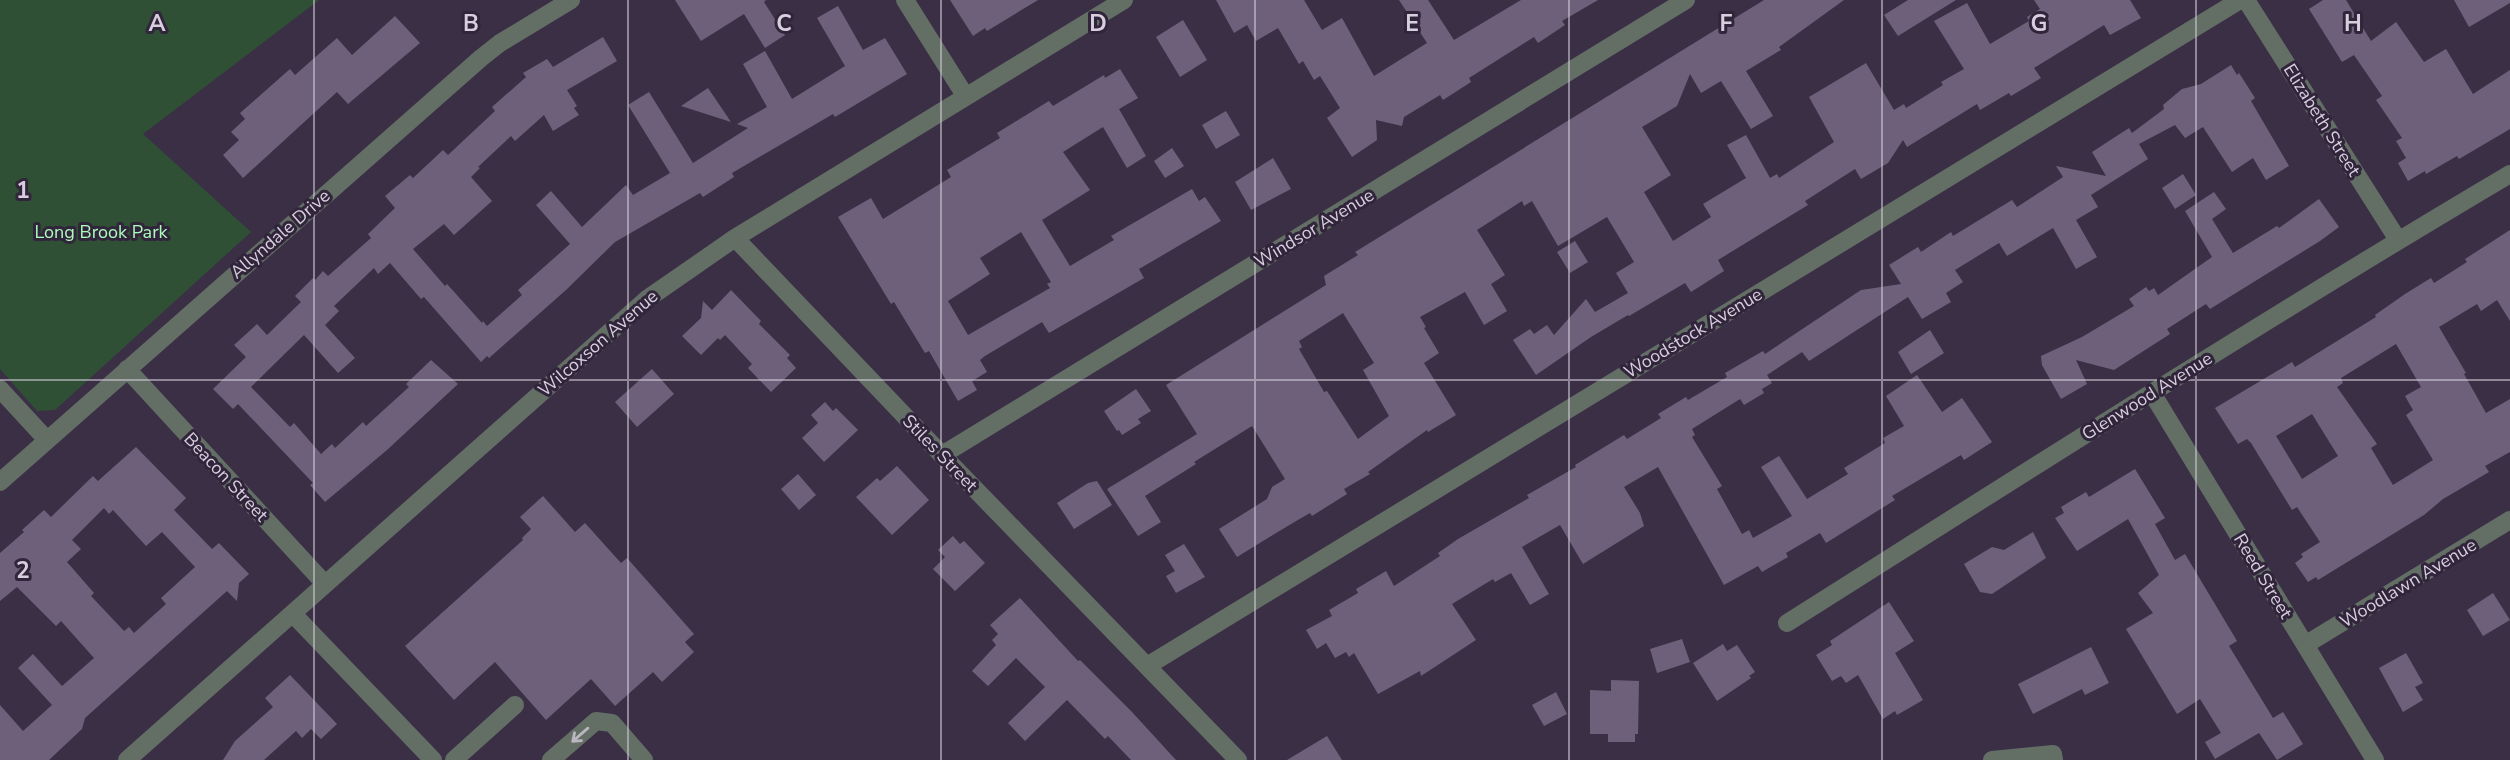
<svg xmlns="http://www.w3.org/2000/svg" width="2510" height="760" font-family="'Nunito Sans',sans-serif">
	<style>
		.green { fill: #305036 }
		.building { fill: #6e607a; fill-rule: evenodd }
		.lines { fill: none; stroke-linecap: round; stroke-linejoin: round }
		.minor { stroke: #636e65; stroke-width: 18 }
		.oneway { stroke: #bab7c0 }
		.grid { fill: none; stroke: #d7cfde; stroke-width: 2; stroke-opacity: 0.55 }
		.labels { text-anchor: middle; stroke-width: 6; stroke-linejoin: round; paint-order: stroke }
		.street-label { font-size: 18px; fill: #d7cfde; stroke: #31253b }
		.park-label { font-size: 18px; fill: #abfbba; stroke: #31253b }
		.grid-label { font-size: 23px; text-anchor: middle; font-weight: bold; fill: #d7cfde; stroke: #31253b; stroke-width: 6; stroke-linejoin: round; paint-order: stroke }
	</style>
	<rect width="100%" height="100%" fill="#3b2f46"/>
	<!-- green -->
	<path class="green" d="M0,0H319L143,134L251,232L55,410L37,411L0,369Z"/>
	<!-- building -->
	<path class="building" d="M675,0H766L764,2L785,35L765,48L744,14L701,41Z
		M950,0H1038L987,31L985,28L973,36Z
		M1216,0H1304L1322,30L1342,18L1374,76L1427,43L1399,0H1428L1454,40L1521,0H1598L1562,21L1565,25L1538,43L1534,37L1469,78L1471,82L1443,100L1440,95L1404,117L1402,126L1376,120L1377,140L1352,157L1327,118L1340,108L1320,76L1314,80L1303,61L1299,64L1278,28L1256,41L1247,25L1234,33Z
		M1764,0H1844L1779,47L1781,50L1746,71L1773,116L1751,129L1721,81L1701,93L1690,74L1677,106L1642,127L1671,175L1644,192L1673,241L1711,217L1703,204L1746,178L1727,145L1746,135L1770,178L1777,174L1779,178L1834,142L1809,97L1866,63L1894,110L1904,104L1906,108L1943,85L1941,82L1964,69L1934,21L1967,3L1990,44L2029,21L2027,17L2040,9L2034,0H2130L2141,18L2110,35L2104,25L2034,68L2041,78L2011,96L2009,93L1980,110L1977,104L1907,147L1903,140L1888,163L1861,179L1855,169L1805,201L1808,205L1718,260L1724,271L1691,292L1685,283L1629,316L1628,315L1591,337L1536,375L1513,340L1530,329L1534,334L1547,325L1554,335L1586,299L1595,312L1628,293L1616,273L1634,262L1607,217L1558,246L1532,201L1524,206L1522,201L1477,230L1505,275L1491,284L1507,311L1484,325L1465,292L1420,317L1426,327L1424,328L1439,353L1424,363L1456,415L1428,432L1427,430L1368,472L1370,474L1344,489L1347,494L1312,516L1310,513L1291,524L1237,557L1219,529L1267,499L1272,487L1285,479L1252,426L1194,462L1196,464L1145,496L1161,522L1138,536L1107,489L1197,434L1166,385L1326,285L1324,276L1358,255L1355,252ZM1343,313L1374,363L1363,370L1389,416L1358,439L1327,391L1324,392L1299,349L1302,347L1299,341Z
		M1908,0H1956L1898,36L1884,15Z
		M2323,0H2346L2371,41L2396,22L2424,62L2446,49L2473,94L2510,70V129L2459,159L2457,156L2426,174L2425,171L2408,181L2398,163L2406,158L2396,141L2402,138L2376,100L2382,96L2354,55L2342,62L2309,9Z
		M2454,0H2510V3L2469,27Z
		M838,6L863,50L885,38L907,74L835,117L833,114L732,173L734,177L703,197L700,193L615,242L566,290L489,358L487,356L481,362L424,297L421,299L390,263L378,274L374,268L334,306L339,311L325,325L355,358L338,373L304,335L251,387L290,427L294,423L321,454L332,444L335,448L363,422L366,426L409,387L406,384L431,360L458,384L387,450L325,502L310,485L313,483L238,404L233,409L213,389L246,357L234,345L257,324L267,335L301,302L295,296L313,278L315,280L323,271L328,276L371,238L368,234L395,208L385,196L410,175L413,178L443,150L448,155L495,111L492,107L526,77L523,73L547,59L553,67L603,37L617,61L567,90L577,106L574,108L579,115L553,131L544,115L515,141L511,136L478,167L480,168L471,177L492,201L454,235L444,224L413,249L445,286L447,284L482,323L483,321L487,326L522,295L518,290L570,244L536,205L551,191L582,227L626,185L633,195L670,173L628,105L649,92L693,163L748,128L737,124L767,107L743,64L765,51L792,99L845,66L817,18Z
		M395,16L420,43L348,104L337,92L243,178L223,155L239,140L231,132L245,119L240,113L290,69L295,75L337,38L352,55Z
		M1183,20L1207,60L1180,77L1156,37Z
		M2231,65L2237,75L2239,73L2255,98L2251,101L2289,166L2266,180L2253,158L2232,172L2203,127L2185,138L2175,125L2139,144L2148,159L2091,195L2098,207L2076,220L2097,257L2076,269L2053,228L2007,256L1999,243L1955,270L1963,282L1946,293L1951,302L1922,319L1908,297L1809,361L1802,352L1767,375L1772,383L1762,389L1764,393L1744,405L1740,399L1692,429L1695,435L1692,437L1722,486L1717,489L1742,534L1749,530L1753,538L1792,516L1761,467L1779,456L1807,499L1848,474L1844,468L1885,443L1883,438L1904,426L1886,396L1917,375L1942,412L1962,398L1992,442L1964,460L1961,455L1892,496L1895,500L1826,543L1820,533L1786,553L1788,557L1762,572L1758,566L1724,585L1658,467L1624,487L1640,513L1644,526L1583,564L1560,525L1522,547L1549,594L1530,605L1511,573L1495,582L1493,579L1452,604L1476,640L1421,676L1420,671L1378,694L1354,653L1349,657L1346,652L1335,658L1326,643L1317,649L1306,630L1332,616L1329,610L1358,593L1356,589L1386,571L1394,586L1440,556L1438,553L1458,539L1529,498L1527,495L1576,467L1575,465L1624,435L1627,439L1661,418L1658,414L1686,397L1688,400L1727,377L1725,373L1763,351L1765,354L1861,290L1901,284L1889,265L1918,247L1921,252L1951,232L1953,236L2012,200L2017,207L2063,177L2056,166L2106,176L2092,152L2129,128L2132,133L2164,109L2163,105L2182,89L2201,84Z
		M1120,69L1138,98L1119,109L1146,156L1127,168L1103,127L1063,152L1090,190L1042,220L1070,266L1114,240L1111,236L1192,189L1199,201L1205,197L1221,221L1139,269L1144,278L1049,333L1042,322L985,356L980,360L987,372L972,381L977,390L958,401L929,351L925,353L894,302L891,304L838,217L871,198L883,219L951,177L947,170L1000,138L997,133L1049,101L1053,106L1104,75L1105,78ZM1021,232L1051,282L1047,284L1050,288L968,335L948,301L990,274L980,258Z
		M708,88L731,122L681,106Z
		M1226,111L1240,135L1216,149L1202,125Z
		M1172,148L1184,166L1165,178L1154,161Z
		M1273,158L1291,189L1251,210L1235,182Z
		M2183,174L2196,195L2175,209L2162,188Z
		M2214,192L2226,209L2212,219L2233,253L2277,226L2279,228L2319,199L2339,227L2320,241L2210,309L2206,304L2167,329L2170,334L2114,370L2076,360L2087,384L2061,399L2042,365L2041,356L2082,337L2134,306L2129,299L2146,287L2149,291L2154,288L2158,295L2212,257L2185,211Z
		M2510,230V321L2497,300L2481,311L2477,304L2439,327L2466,373L2464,374L2486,413L2510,399V452L2485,466L2489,472L2443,499L2424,515L2318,580L2316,577L2308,582L2295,563L2303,557L2301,554L2320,542L2297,507L2292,510L2251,443L2247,439L2238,444L2215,408L2292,362L2295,367L2376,317L2375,315L2405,294L2431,278L2434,283L2467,262L2465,259ZM2396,344L2421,387L2405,396L2413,410L2406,415L2433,460L2393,485L2371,448L2377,444L2337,387L2343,383L2341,378ZM2312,414L2338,456L2302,479L2276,436Z
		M1575,241L1588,262L1570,273L1557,252Z
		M731,290L761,321L759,324L790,355L787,358L796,368L771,392L748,368L752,364L725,335L720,340L718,338L701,355L682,336L701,318L703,301L712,310Z
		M1930,330L1944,353L1911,374L1898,352Z
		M652,369L674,394L637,427L615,402Z
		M1136,389L1151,411L1138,419L1141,423L1122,435L1119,430L1117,431L1104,411Z
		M825,402L833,411L836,408L858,430L824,462L802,438L818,423L811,415Z
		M136,447L186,498L174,510L212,549L219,543L249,574L239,583L237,601L227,591L85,718L82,729L49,760H0V705L23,731L52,705L18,668L33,654L62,686L94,658L61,621L56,626L17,587L0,601V553L24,532L22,530L44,510L51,517L93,476L98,481ZM104,508L109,514L113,510L146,546L162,532L195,567L161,598L166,604L134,633L129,627L124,631L91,596L94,593L67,562L81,549L72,540Z
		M897,466L929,500L892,535L856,497L877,478L880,481Z
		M2135,469L2165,518L2155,524L2175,560L2185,554L2237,641L2229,646L2273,718L2283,712L2303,744L2277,760L2259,733L2215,759L2205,742L2221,733L2200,699L2177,714L2126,629L2153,613L2138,593L2159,575L2128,519L2077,551L2055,518L2064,513L2061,507L2086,492L2089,497Z
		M798,474L816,495L799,510L781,489Z
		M1097,481L1112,505L1074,529L1057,503L1088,483Z
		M543,496L575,532L585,523L621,563L627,558L694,634L685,642L694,652L662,682L653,672L615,706L591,679L546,720L495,662L454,700L405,646L523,540L522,538L531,529L520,517Z
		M2033,532L2046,558L1992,594L1980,592L1964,564L1992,547L2004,550Z
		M953,536L960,544L964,541L985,563L955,591L933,569L945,557L938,550Z
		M1184,544L1205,577L1176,593L1166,576L1175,571L1165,555Z
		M2493,593L2510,620L2483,636L2467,610Z
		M1020,598L1078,661L1080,660L1132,712L1176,760H1131L1108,736L1105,739L1067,700L1025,741L1008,723L1045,687L1016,658L988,686L972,671L996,645L992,640L998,634L990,625Z
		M1889,602L1914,641L1895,653L1923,700L1897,715L1895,711L1883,719L1858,675L1846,683L1841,676L1832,681L1816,655L1832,645L1830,641Z
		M1682,639L1690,662L1657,673L1650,649Z
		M1723,644L1727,651L1737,645L1755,672L1749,676L1751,678L1717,701L1693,663Z
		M2091,647L2109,683L2085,695L2082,689L2033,714L2018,684Z
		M2406,653L2423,683L2415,687L2423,700L2403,712L2379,668Z
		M290,675L337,724L321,739L311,729L302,738L296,731L264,760H223L235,741L273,707L265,698Z
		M1611,680L1639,681L1638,734H1635V742H1608V734H1590V690L1611,691Z
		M1556,692L1567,714L1544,726L1532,705Z
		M1327,736L1342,760H1287Z"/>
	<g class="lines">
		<!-- minor -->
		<path class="minor" d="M905,0L966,97
			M2246,0L2398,240
			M735,238L942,455L1238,760
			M127,369L325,584
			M0,389L47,440
			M2152,393L2375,760
			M942,455L1686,0
			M0,482L481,58L500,43L571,0
			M293,614L433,760
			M1787,623C2026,472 2265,319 2510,174
			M2305,645L2510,520
			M1147,666L2240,0
			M127,760L647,299L735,238L1124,0
			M454,760L515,705
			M551,760L596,721L612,723L644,760
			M1992,760L2053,754L2054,760"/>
	</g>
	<!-- one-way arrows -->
	<defs><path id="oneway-shaft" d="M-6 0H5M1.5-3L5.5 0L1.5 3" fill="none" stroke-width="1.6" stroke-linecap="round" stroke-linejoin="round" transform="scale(1.75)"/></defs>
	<use class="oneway" href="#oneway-shaft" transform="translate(580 735) rotate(139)"/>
	<!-- grid -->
	<path class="grid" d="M314,0V760M628,0V760M941,0V760M1255,0V760M1569,0V760M1882,0V760M2196,0V760M0,380H2510"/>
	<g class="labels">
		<!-- street labels -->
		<g class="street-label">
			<text transform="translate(2322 120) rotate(58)" y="6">Elizabeth Street</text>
			<text transform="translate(1314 228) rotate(-31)" y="6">Windsor Avenue</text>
			<text transform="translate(280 234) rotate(-41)" y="6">Allyndale Drive</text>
			<text transform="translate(1693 333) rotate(-31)" y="6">Woodstock Avenue</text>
			<text transform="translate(598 343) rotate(-41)" y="6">Wilcoxson Avenue</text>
			<text transform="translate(2147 396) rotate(-32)" y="6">Glenwood Avenue</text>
			<text transform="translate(940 453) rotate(46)" y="6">Stiles Street</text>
			<text transform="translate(226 477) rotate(47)" y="6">Beacon Street</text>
			<text transform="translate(2263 576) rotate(59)" y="6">Reed Street</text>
			<text transform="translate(2408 583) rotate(-31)" y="6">Woodlawn Avenue</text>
		</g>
		<!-- park labels -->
		<g class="park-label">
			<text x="101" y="238">Long Brook Park</text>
		</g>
	</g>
	<g class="grid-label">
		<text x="157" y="31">A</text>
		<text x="471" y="31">B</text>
		<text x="784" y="31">C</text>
		<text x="1098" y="31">D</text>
		<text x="1412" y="31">E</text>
		<text x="1726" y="31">F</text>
		<text x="2039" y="31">G</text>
		<text x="2353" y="31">H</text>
		<text x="23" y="198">1</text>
		<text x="23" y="578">2</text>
	</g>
</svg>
